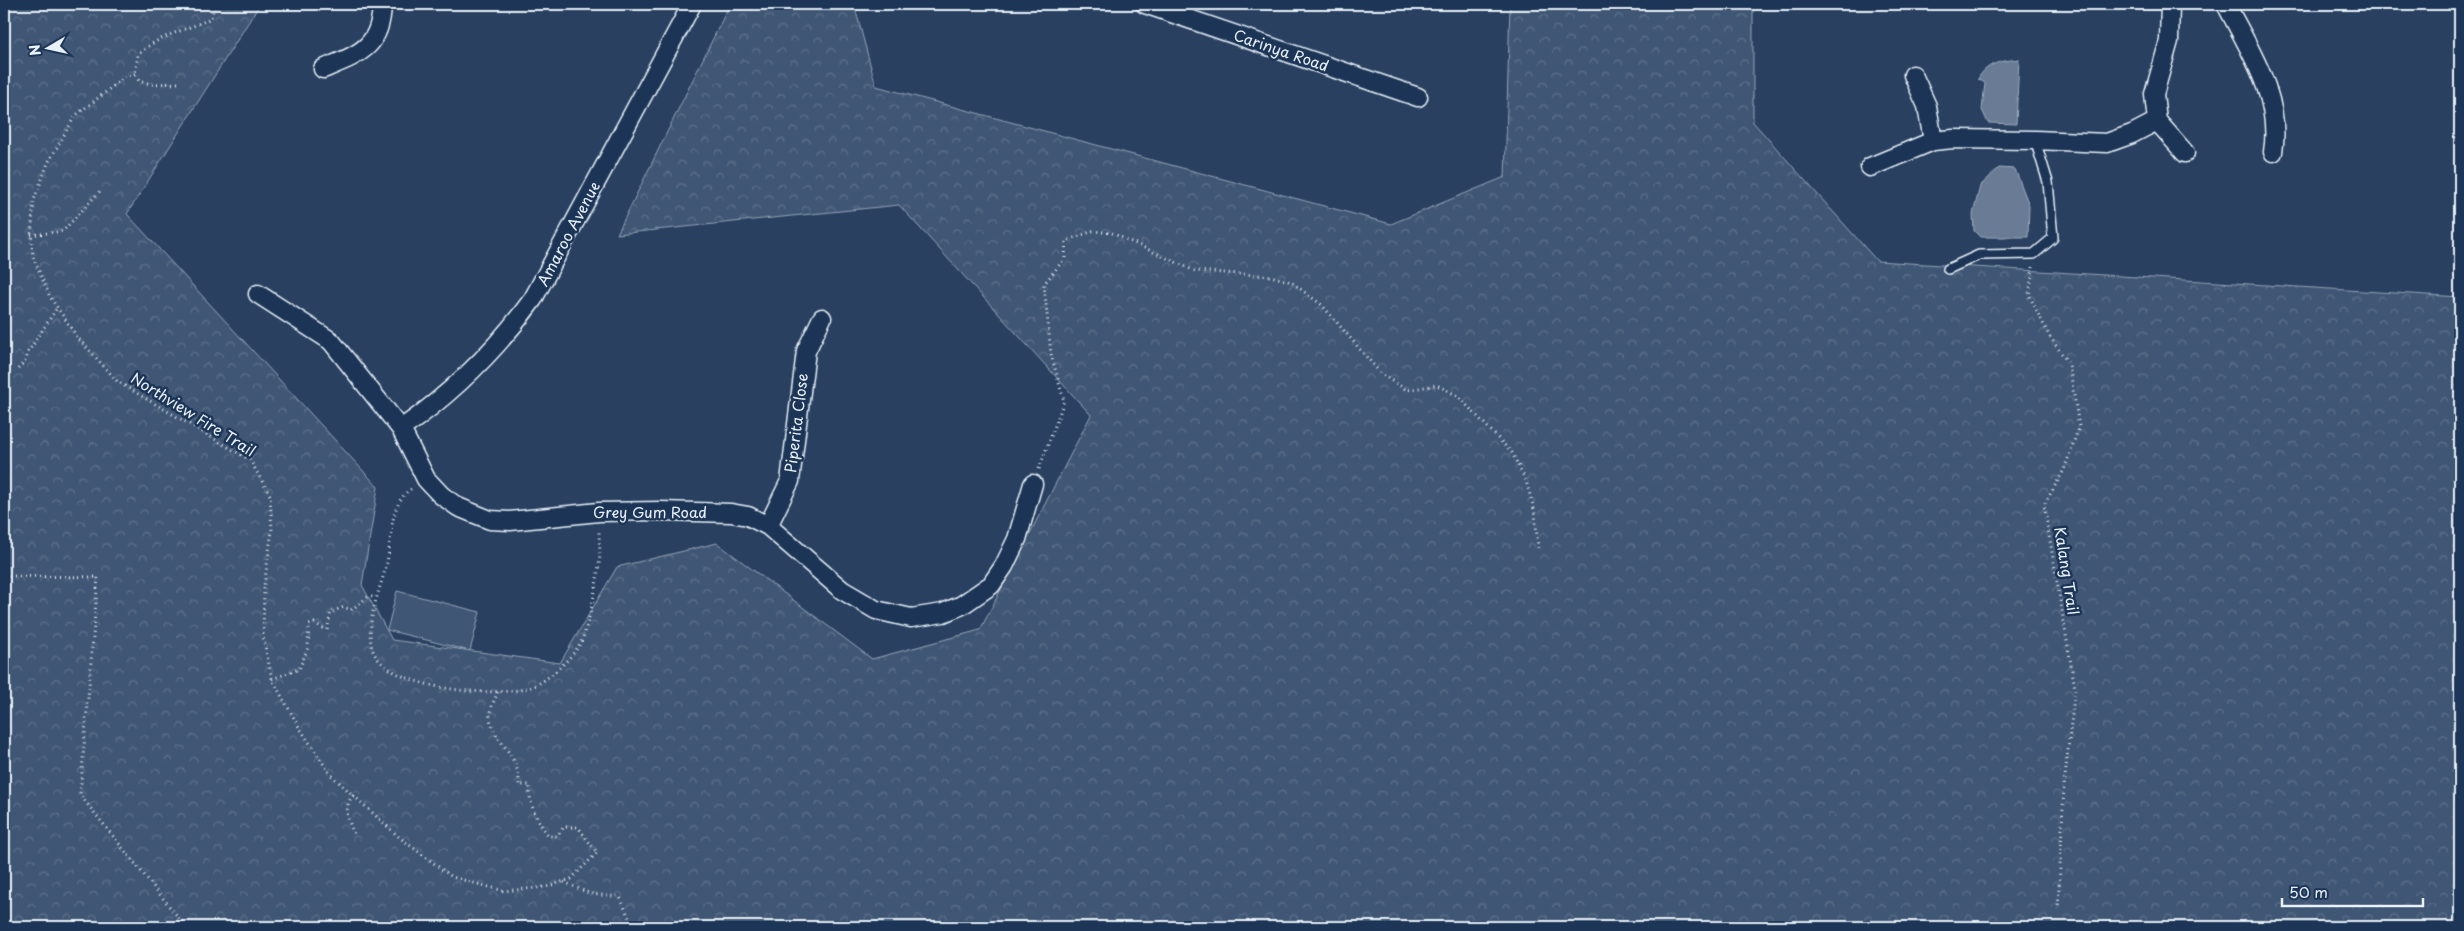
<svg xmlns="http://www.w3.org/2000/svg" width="2464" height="931" font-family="'Playpen Sans',sans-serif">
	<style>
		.forest { fill: url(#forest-crowns); stroke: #94a4b6 }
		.park { fill: #415774; stroke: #94a4b6 }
		.water { fill: #6b7c95; stroke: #9dabbd }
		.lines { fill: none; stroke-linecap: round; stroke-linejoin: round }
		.lane-casing { stroke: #e8f1f8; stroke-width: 12 }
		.street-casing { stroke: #e8f1f8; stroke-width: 21 }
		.path { stroke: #e8f1f8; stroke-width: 3; stroke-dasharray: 1 4; stroke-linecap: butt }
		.lane { stroke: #1d3557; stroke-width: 9 }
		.street { stroke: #1d3557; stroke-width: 18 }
		.labels { text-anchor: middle; stroke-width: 5; stroke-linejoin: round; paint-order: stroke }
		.street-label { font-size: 15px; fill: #e8f1f8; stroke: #1d3557 }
	</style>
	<defs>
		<pattern id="forest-crowns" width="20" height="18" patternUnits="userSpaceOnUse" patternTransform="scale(1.25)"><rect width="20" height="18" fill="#415774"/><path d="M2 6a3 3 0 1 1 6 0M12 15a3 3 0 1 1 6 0" fill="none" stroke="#5c7089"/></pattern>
	</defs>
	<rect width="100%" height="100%" fill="#294061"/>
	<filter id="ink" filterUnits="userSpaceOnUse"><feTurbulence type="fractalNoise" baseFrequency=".02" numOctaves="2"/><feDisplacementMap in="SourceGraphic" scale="10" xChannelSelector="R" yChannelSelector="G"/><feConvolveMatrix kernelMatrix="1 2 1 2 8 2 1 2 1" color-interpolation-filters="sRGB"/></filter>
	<g filter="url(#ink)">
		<!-- forest -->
		<path class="forest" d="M4,4H260L127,214L378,487L362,585L392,640L560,663L617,567L717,543L872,659L980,630L1091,415L899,205L617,234L730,4H854L876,86L1391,224L1505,177L1510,4H1753V122L1877,261L2460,297V927H4Z"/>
		<!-- park -->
		<path class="park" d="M397,591L480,612L470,651L387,630Z"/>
		<!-- water -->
		<path class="water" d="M2019,59L2016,124L1988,123L1982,110L1985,83L1978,79C1987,62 2002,61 2019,59Z
			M1999,168L2015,169L2029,205L2028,237H1980L1974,231L1973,214L1980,186Z"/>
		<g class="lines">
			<!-- lane casing -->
			<g class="lane-casing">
				<path id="lane" d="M1948,269L1979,255L2034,254L2053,238L2048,182L2035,140"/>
			</g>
			<!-- street casing -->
			<g class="street-casing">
				<path id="street" d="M1145,4L1418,97
					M2170,4L2169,41L2154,94L2157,121L2185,153
					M2226,4C2249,50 2282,97 2273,152
					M323,69C359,54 381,48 382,4
					M1913,75L1927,106L1933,141
					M1870,167L1933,141L1953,139L2035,140L2107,143L2132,134L2157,121
					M258,294L331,341L401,429L426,479L441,495L458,507L490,520L510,521L599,512L660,511L731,513L748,516L768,526L842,590L876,610L911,618L943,613L962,605L991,585L1004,566L1017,539L1033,484
					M401,429C451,394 497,349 533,299L692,4
					M768,526L790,481L806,351L822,318"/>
			</g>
			<!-- path -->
			<path class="path" d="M135,74L125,77L75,116L48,163L34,200L31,235L33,257L50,297L78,338L118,382L250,460L270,495L272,530L264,586L263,636L272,679L299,727L331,775L399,837L452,877L504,891L546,887L571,879L597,853L578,827H564L557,836H549C537,822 528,803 530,785H519C520,754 493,741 490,718C489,709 495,699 498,692
				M178,83L153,84L139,81L135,74L138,55C157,35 186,31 211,18L215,4
				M31,235L63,231L100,191
				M2033,267L2029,295L2050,337L2069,364L2079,427L2064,470L2044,505L2075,688L2064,786L2058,909
				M18,369L26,360L28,352L57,308
				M1039,469L1064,401L1051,354L1044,284L1065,258L1066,241L1093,231L1112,233L1195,271L1271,276L1291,282L1322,305L1382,375L1407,390L1437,385L1458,396L1512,453L1526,481L1535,512L1538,548
				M411,489C389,503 392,539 387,562C381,588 367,617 371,644C378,690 497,699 531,687C547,682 573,657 581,642C589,624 597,584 599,564C601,553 599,541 599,530
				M4,576L98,577L80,795L186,927
				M272,679L299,669L308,648L309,625L314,623L327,630L331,612L344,607L351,610L369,596L376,598
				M353,795C342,810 349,821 355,837
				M564,882L591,894L620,897L633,927"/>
			<!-- lane -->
			<use href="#lane" class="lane"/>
			<!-- street -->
			<use href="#street" class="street"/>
		</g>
	</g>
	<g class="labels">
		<!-- street labels -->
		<g class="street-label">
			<text transform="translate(1281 51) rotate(19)" y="5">Carinya Road</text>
			<text transform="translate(569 234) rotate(-62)" y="5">Amaroo Avenue</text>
			<text transform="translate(193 415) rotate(32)" y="5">Northview Fire Trail</text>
			<text transform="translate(797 423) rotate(-83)" y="5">Piperita Close</text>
			<text x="650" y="518">Grey Gum Road</text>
			<text transform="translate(2066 571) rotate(81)" y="5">Kalang Trail</text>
		</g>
	</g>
	<!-- margin -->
	<rect width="2464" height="931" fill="none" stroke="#1d3557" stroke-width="20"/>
	<rect x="10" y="10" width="2444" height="911" fill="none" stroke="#e8f1f8" stroke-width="2" filter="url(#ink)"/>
	<!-- north arrow -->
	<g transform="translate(48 48) rotate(261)" stroke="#1d3557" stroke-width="4" paint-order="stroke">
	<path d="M0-4L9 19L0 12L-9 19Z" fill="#e8f1f8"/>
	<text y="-8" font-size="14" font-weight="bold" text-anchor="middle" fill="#e8f1f8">N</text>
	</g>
	<!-- scale -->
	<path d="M2282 898v8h141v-8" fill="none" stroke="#e8f1f8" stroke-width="2.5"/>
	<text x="2289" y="898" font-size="15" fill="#e8f1f8" stroke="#1d3557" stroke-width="4" paint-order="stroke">50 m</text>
</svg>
